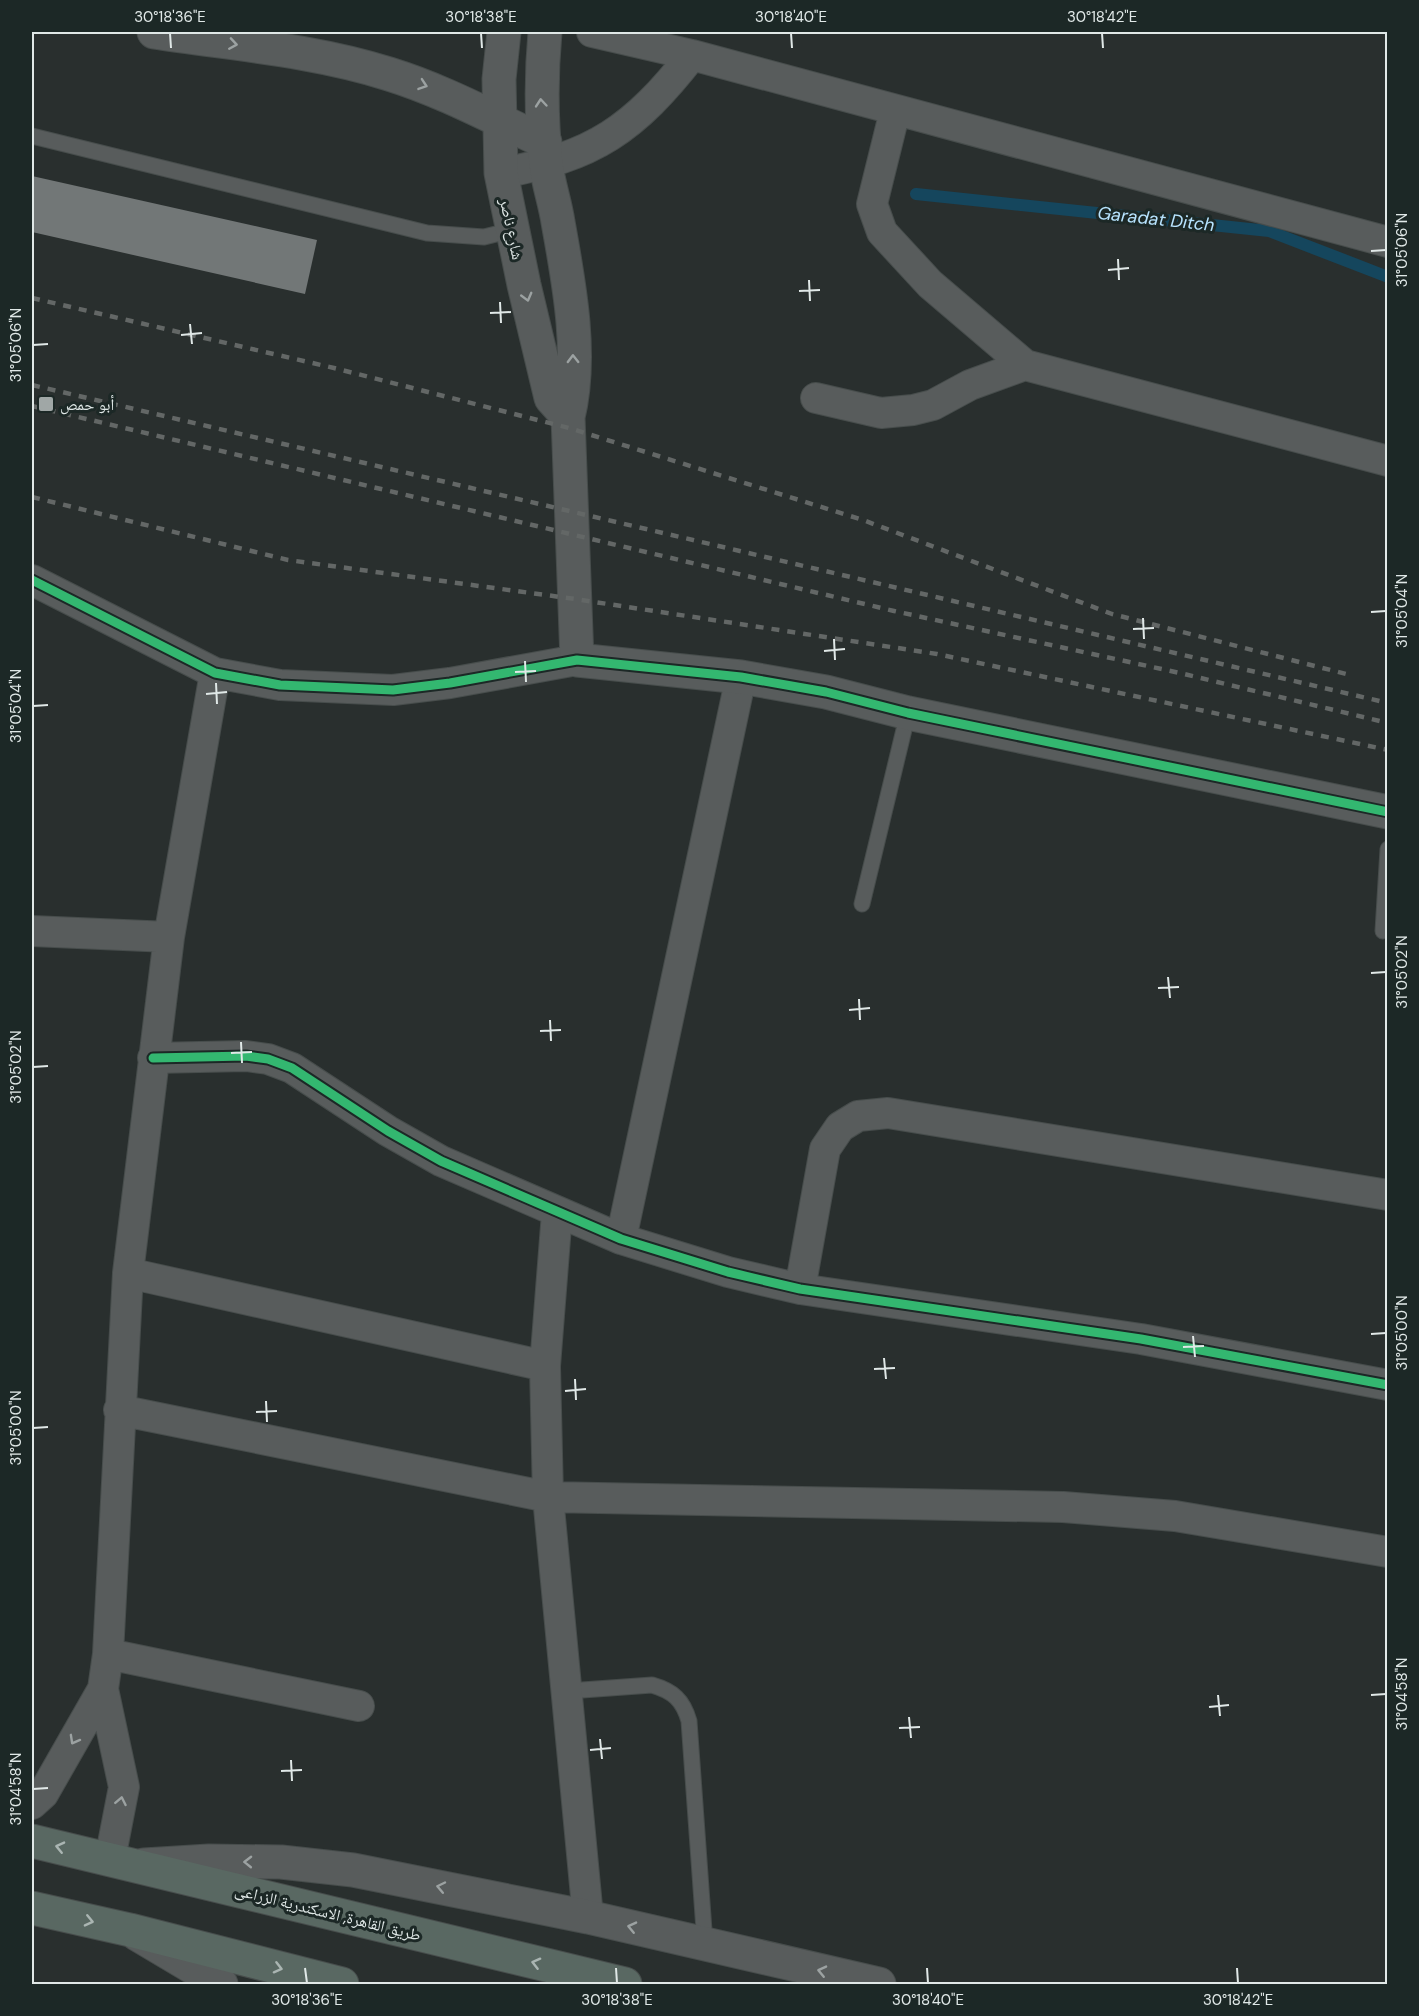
<svg xmlns="http://www.w3.org/2000/svg" width="1419" height="2016" font-family="'DM Sans','Noto Naskh Arabic',sans-serif">
	<style>
		.lines { fill: none; stroke-linecap: round; stroke-linejoin: round }
		.stream { stroke: #15465d; stroke-width: 12 }
		.building { fill: #727777 }
		.lane-casing { stroke: #474d4c; stroke-width: 17 }
		.street-casing { stroke: #474d4c; stroke-width: 32 }
		.secondary-casing { stroke: #474d4c; stroke-width: 35 }
		.highway-casing { stroke: #474d4c; stroke-width: 35 }
		.lane { stroke: #585c5c; stroke-width: 15 }
		.street { stroke: #585c5c; stroke-width: 30 }
		.secondary { stroke: #585c5c; stroke-width: 33 }
		.highway { stroke: #596862; stroke-width: 33 }
		.rail { stroke: #636766; stroke-width: 4.5; stroke-dasharray: 8 8; stroke-linecap: butt }
		.cycleway-casing { stroke: #1c2826; stroke-width: 13 }
		.cycleway { stroke: #33b770; stroke-width: 9 }
		.oneway { stroke: #9ca2a2 }
		.oneway2 { stroke: #aab5b2 }
		.ticks { fill: none; stroke: #e0e8e7; stroke-width: 2 }
		.poi-dot { fill: #a0a7a6; stroke: #1c2826; stroke-width: 2 }
		.labels { text-anchor: middle; stroke-width: 6; stroke-linejoin: round; paint-order: stroke }
		.street-label { font-size: 16px; fill: #e0e8e7; stroke: #1c2826 }
		.poi-label { font-size: 16px; fill: #e0e8e7; stroke: #1c2826; text-anchor: start }
		.water-label { font-size: 18px; font-style: italic; fill: #b7e3fe; stroke: #1c2826 }
		.neatline { fill: none; stroke: #e0e8e7; stroke-width: 2 }
		.ticks-label { font-size: 15px; text-anchor: middle; fill: #e0e8e7 }
	</style>
	<rect width="100%" height="100%" fill="#292f2e"/>
	<g class="lines">
		<!-- stream -->
		<path class="stream" d="M916,194L1269,231L1388,277"/>
	</g>
	<!-- building -->
	<path class="building" d="M32,176L317,240L305,294L32,232Z"/>
	<g class="lines">
		<!-- lane casing -->
		<g class="lane-casing">
			<path id="lane" d="M32,136L427,233L484,237L512,230
				M862,904L908,713
				M1383,931L1388,849
				M568,1691L652,1685C673,1691 683,1700 689,1721L705,1944"/>
		</g>
		<!-- street casing -->
		<g class="street-casing">
			<path id="street" d="M592,32L692,55L1388,242
				M895,111L872,204L882,232L930,284L1025,365L1388,461
				M501,173C594,157 634,129 692,55
				M816,398L881,413L913,410L933,405L970,385L1025,365
				M32,580L215,673L280,685L393,690L450,683L577,660
				M32,931L169,937
				M153,1058L246,1056L268,1059L292,1068L388,1131L441,1161L621,1239L728,1272L800,1289L1141,1339L1388,1385
				M621,1239L741,677
				M128,1273L545,1366L557,1213
				M800,1289L825,1149L840,1127L858,1116L888,1113L1388,1195
				M545,1366L548,1497L588,1917
				M119,1410L548,1497L1063,1507L1175,1516L1388,1552
				M108,1654L359,1706
				M103,1689L124,1787L110,1859
				M32,1804L43,1794L103,1689L108,1654L128,1273L169,937L215,673"/>
		</g>
		<!-- secondary casing -->
		<g class="secondary-casing">
			<path id="secondary" d="M154,32C232,44 314,50 389,74C444,91 493,118 545,142
				M504,32L499,79L501,173L524,285L551,398L568,417
				M545,32C541,76 541,119 546,164C548,183 555,202 558,222C569,283 583,356 568,417L577,660L741,677L826,692L908,713L1388,812
				M144,1865L209,1861L281,1862L353,1870L588,1917L879,1984
				M137,1934L221,1984"/>
		</g>
		<!-- highway casing -->
		<g class="highway-casing">
			<path id="highway" d="M32,1841L625,1984
				M32,1908L130,1930L342,1984"/>
		</g>
		<!-- lane -->
		<use href="#lane" class="lane"/>
		<!-- street -->
		<use href="#street" class="street"/>
		<!-- secondary -->
		<use href="#secondary" class="secondary"/>
		<!-- highway -->
		<use href="#highway" class="highway"/>
		<!-- rail -->
		<path class="rail" d="M32,298L334,368L569,428L863,520L1112,614L1346,674
			M32,385L1388,703
			M32,406L894,611L1180,673L1388,723
			M32,497L288,560L575,599L937,654L1388,750"/>
		<!-- cycleway casing -->
		<g class="cycleway-casing">
			<path id="cycleway" d="M32,580L215,673L280,685L393,690L450,683L577,660L741,677L826,692L908,713L1388,812
				M153,1058L246,1056L268,1059L292,1068L388,1131L441,1161L621,1239L728,1272L800,1289L1141,1339L1388,1385"/>
		</g>
		<!-- cycleway -->
		<use href="#cycleway" class="cycleway"/>
	</g>
	<!-- one-way arrows -->
	<defs><path id="oneway-chevron" d="M-2-3.5L2.5 0L-2 3.5" fill="none" stroke-width="1.6" stroke-linecap="round" stroke-linejoin="round" transform="scale(1.5)"/></defs>
	<g class="oneway">
		<use href="#oneway-chevron" transform="translate(233 44) rotate(9)"/>
		<use href="#oneway-chevron" transform="translate(423 85) rotate(19)"/>
		<use href="#oneway-chevron" transform="translate(541 103) rotate(-95)"/>
		<use href="#oneway-chevron" transform="translate(527 297) rotate(75)"/>
		<use href="#oneway-chevron" transform="translate(573 359) rotate(-91)"/>
		<use href="#oneway-chevron" transform="translate(74 1740) rotate(119)"/>
		<use href="#oneway-chevron" transform="translate(121 1801) rotate(-79)"/>
		<use href="#oneway-chevron" transform="translate(248 1862) rotate(-179)"/>
		<use href="#oneway-chevron" transform="translate(441 1887) rotate(-168)"/>
		<use href="#oneway-chevron" transform="translate(632 1927) rotate(-167)"/>
		<use href="#oneway-chevron" transform="translate(822 1971) rotate(-167)"/>
	</g>
	<g class="oneway2">
		<use href="#oneway-chevron" transform="translate(60 1847) rotate(-167)"/>
		<use href="#oneway-chevron" transform="translate(89 1921) rotate(13)"/>
		<use href="#oneway-chevron" transform="translate(536 1963) rotate(-166)"/>
		<use href="#oneway-chevron" transform="translate(278 1968) rotate(14)"/>
	</g>
	<!-- ticks -->
	<path class="ticks" d="M170,33L171,48M481,33L482,48M791,33L792,48M1102,33L1103,48M1371,251L1386,250M1118,259L1119,280M1108,270L1129,268M809,280L810,301M799,291L820,290M500,302L501,323M490,313L511,312M190,324L192,344M181,335L202,333M33,345L48,344M1371,612L1386,611M1143,618L1144,639M1133,629L1154,628M834,639L835,660M824,651L845,649M525,661L526,682M515,672L536,671M216,683L217,704M206,694L227,692M33,706L48,705M1371,973L1386,972M1168,977L1170,998M1158,988L1179,987M859,999L860,1020M849,1010L870,1008M550,1020L551,1041M540,1031L561,1030M241,1042L242,1063M231,1053L252,1052M33,1067L48,1066M1371,1334L1386,1333M1193,1336L1195,1357M1183,1347L1204,1346M884,1358L886,1379M874,1369L895,1368M575,1379L576,1400M565,1391L586,1389M266,1401L267,1422M256,1412L277,1411M33,1428L48,1427M1218,1695L1220,1716M1371,1695L1386,1694M1209,1707L1229,1705M909,1717L911,1738M899,1728L920,1727M600,1739L602,1759M590,1750L611,1748M291,1760L292,1781M281,1771L302,1770M33,1789L48,1788M305,1968L307,1983M616,1968L617,1983M927,1968L928,1983M1237,1968L1238,1983"/>
	<!-- markers -->
	<rect class="poi-dot" x="38" y="396" width="16" height="16" rx="3"/>
	<g class="labels">
		<!-- street labels -->
		<g class="street-label">
			<text transform="translate(512 229) rotate(78)" y="6">شارع ناصر</text>
			<text transform="translate(328 1912) rotate(14)" y="6">طريق القاهرة, الاسكندرية الزراعى</text>
		</g>
		<!-- poi labels -->
		<g class="poi-label">
			<text x="60" y="410">أبو حمص</text>
		</g>
		<!-- water labels -->
		<g class="water-label">
			<text transform="translate(1156 219) rotate(6)" y="6">Garadat Ditch</text>
		</g>
	</g>
	<!-- border -->
	<rect width="1419" height="2016" fill="none" stroke="#1c2826" stroke-width="66"/>
	<rect x="33" y="33" width="1353" height="1950" class="neatline"/>
	<g class="ticks-label">
		<text x="170" y="22">30°18'36"E</text>
		<text x="481" y="22">30°18'38"E</text>
		<text x="791" y="22">30°18'40"E</text>
		<text x="1102" y="22">30°18'42"E</text>
		<text transform="translate(1402 250) rotate(-90)" y="5">31°05'06"N</text>
		<text transform="translate(16 345) rotate(-90)" y="5">31°05'06"N</text>
		<text transform="translate(1402 611) rotate(-90)" y="5">31°05'04"N</text>
		<text transform="translate(16 706) rotate(-90)" y="5">31°05'04"N</text>
		<text transform="translate(1402 972) rotate(-90)" y="5">31°05'02"N</text>
		<text transform="translate(16 1067) rotate(-90)" y="5">31°05'02"N</text>
		<text transform="translate(1402 1333) rotate(-90)" y="5">31°05'00"N</text>
		<text transform="translate(16 1428) rotate(-90)" y="5">31°05'00"N</text>
		<text transform="translate(1402 1694) rotate(-90)" y="5">31°04'58"N</text>
		<text transform="translate(16 1789) rotate(-90)" y="5">31°04'58"N</text>
		<text x="307" y="2005">30°18'36"E</text>
		<text x="617" y="2005">30°18'38"E</text>
		<text x="928" y="2005">30°18'40"E</text>
		<text x="1238" y="2005">30°18'42"E</text>
	</g>
</svg>
